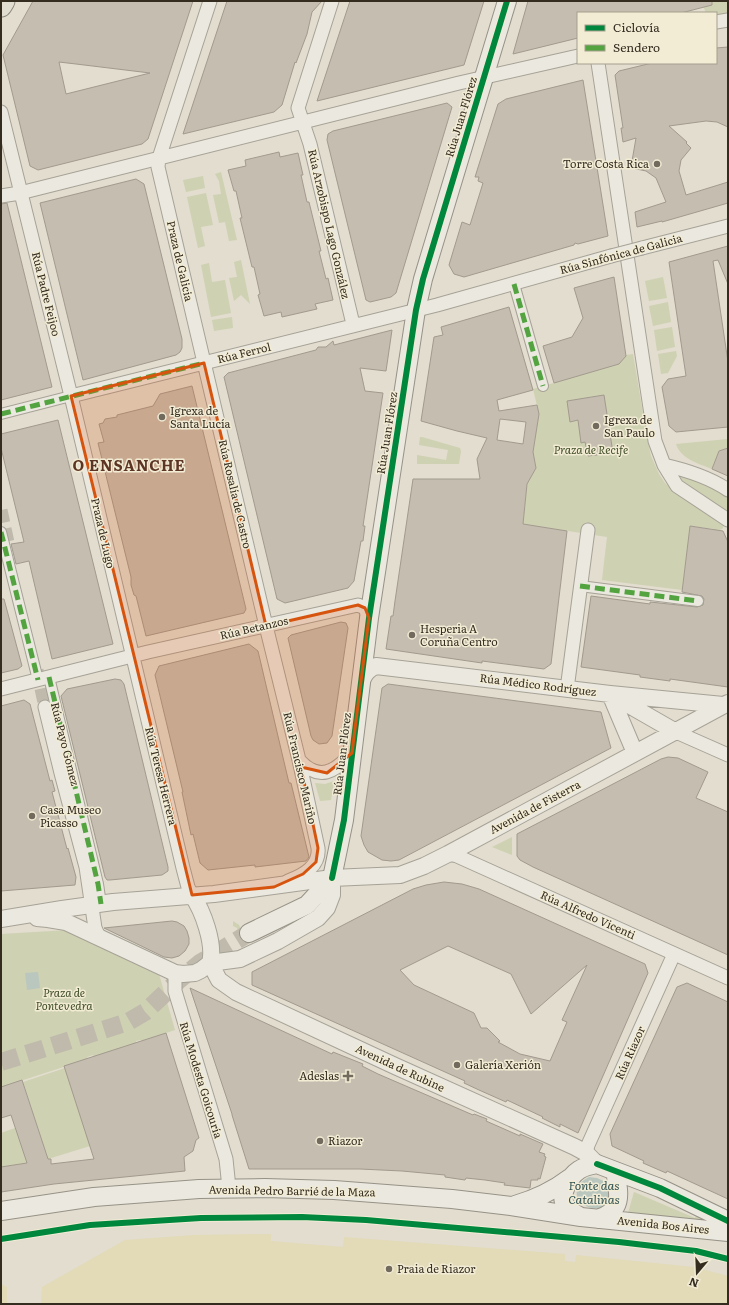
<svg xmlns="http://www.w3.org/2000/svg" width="729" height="1305" font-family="Literata,serif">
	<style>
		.green { fill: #ced1b2 }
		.sand { fill: #e3dab8 }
		.water { fill: #b9c7bf }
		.building { fill: #c5bdaf; stroke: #a29a8e; fill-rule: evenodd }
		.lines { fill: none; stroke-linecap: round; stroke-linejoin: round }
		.minor-tunnel { stroke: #bfbaab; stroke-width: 13; stroke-dasharray: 13 6; stroke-linecap: butt }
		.secondary-tunnel { stroke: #bfbaab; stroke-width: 18; stroke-dasharray: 18 9; stroke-linecap: butt }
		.pedestrian-casing { stroke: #a7a297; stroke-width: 12 }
		.minor-casing { stroke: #a7a297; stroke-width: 15 }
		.tertiary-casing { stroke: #a7a297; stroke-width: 18 }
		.secondary-casing { stroke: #979287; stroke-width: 20 }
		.primary-casing { stroke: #8d887e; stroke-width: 23 }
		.pedestrian { stroke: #eae8df; stroke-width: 10 }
		.minor { stroke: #eae8df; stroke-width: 13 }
		.tertiary { stroke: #eae8df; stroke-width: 16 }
		.secondary { stroke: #eae8df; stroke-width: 18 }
		.primary { stroke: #e1ded1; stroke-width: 21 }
		.minor-bridge-casing { stroke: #a7a297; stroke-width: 15; stroke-linecap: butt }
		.minor-bridge { stroke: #eae8df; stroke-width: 13 }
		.quiet { stroke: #53a441; stroke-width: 5; stroke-dasharray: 10 5; stroke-linecap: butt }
		.cycleway-casing { stroke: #f2ecd5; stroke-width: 8 }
		.cycleway { stroke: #00873e; stroke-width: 6 }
		.marked { fill: #d6540e; fill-opacity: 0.2; stroke: #d6540e; stroke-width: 3; stroke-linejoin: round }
		.poi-dot { fill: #726a5d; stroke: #f2ecd5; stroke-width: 1.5 }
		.labels { text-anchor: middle; stroke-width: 3; stroke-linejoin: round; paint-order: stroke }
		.street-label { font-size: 11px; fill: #352c20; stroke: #f2ecd5 }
		.poi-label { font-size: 11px; fill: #352c20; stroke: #f2ecd5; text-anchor: start }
		.park-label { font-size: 11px; font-style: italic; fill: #424f29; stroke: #f2ecd5 }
		.water-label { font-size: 12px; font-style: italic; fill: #315253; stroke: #f2ecd5 }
		.district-label { font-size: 15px; font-weight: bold; letter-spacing: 1px; fill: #5d3524; stroke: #f2ecd5 }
	</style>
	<rect width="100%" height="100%" fill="#e2ddce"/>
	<!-- green -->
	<path class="green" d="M701,1H728V19L716,22V13H706Z
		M221,172L237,240L229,241L225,222L219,223L213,195L221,194L219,181L215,174Z
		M203,176L205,188L186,192L183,180Z
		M206,193L213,225L201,227L205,246L198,248L187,197Z
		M241,260L250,304L241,295L234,301L229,278L237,277L234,262Z
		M209,263L212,282L225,280L231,313L211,317L201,265Z
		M663,277L667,298L649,301L645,281Z
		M668,302L671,322L653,326L649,306Z
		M232,317L233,328L214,331L212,320Z
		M672,327L675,347L657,351L654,330Z
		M676,351L677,356L668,373L661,374L658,354Z
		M633,354L647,437L651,456L659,474L665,483L673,490L725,524L722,529L715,532L714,529L690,526L682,590L602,580L607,537L523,524L527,484L536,468L533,452L539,414L533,389L619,364L626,355Z
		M420,437H422L460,448L461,451L459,464H417V455L446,460L448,450L419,445Z
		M728,439V448L719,451L712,469C699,464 681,459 676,444Z
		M677,473L709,485L728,496V513L684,483Z
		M334,781L331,800L320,801L315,783L325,784Z
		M512,837V855L492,847Z
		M233,921L239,925L248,943L244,944L237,928L233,926Z
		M68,930L159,974L175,1030L142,1041L141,1040L136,1041V1043L94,1057L93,1055L87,1057L88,1059L2,1087L1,1089V934Z
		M65,1068L90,1146L48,1159L23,1082Z
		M15,1128L27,1163L1,1167V1133Z
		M634,1192L695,1218L698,1211L710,1223L628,1213Z"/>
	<!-- sand -->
	<path class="sand" d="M262,1234H271V1241L343,1247L344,1237L565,1254V1261L575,1262L576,1255L694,1267L728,1276V1304H41L42,1287L125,1240L194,1235Z
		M1,1284L7,1287V1304H1Z"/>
	<!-- water -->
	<path class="water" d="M38,972L40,988L27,990L25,973Z
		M589,1177L597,1178L610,1184L612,1193L605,1207C579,1214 565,1189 589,1177Z"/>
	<!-- building -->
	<path class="building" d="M33,1H193L148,139L142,144L38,170L30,166L3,55ZM59,62L76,64L150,73L66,94Z
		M227,1H322L312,12L307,34L296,63L295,62L282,105L274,112L183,134Z
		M350,1H484L464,65L317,101Z
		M528,1H712V5L681,13H578V38L513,54Z
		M728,47V127L717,122L706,121L669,126L687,142L686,143L691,148L681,160L679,171L686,195L728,182V203L669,220L662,222V221L637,227L635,212L666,202L656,178L646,171L632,168L634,161H632L636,138L623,142L621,128H623L615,75L619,71L652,63H716V48Z
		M583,80L608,236L578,244L575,243L574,245L464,277L454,274L449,265L462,222L470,225L483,183L478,181L479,177H475L498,104L506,99Z
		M447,103L452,107L396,293L391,297L370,302L366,300L327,140L328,134L333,131Z
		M279,152L280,157L298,153L303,175H301L307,202H309L321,251H319L326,279L328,278L333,300L315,304L317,309L282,317L281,312L264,316L258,295L260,294L254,267H252L240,218H242L236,191H234L228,170L246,166L245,160Z
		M136,179L144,184L182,339V348L180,352L176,355L83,380L40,203Z
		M7,203L52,387L1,400V204Z
		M728,246V284L718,260L713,261L728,362V427L676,432L669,426L662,387L668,379L686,376L669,262Z
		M614,277L626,356L619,364L554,383L543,346L572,337L583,318L574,288Z
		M509,307L533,390L497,400L499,411L537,405L539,414L533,452L536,468L527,484L523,524L567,531L551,664L544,669L482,661V663L386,649L391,616H393L395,601L413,479H480L477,459L487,438L457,431L421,421L434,337L443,335L441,327ZM500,419L526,422L523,444L497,440Z
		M392,330L386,371L360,368L365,391L383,393L363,526H365L363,541H361L354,581L348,588L285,603L277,599L224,377L228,373L316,350L318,347H326L333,341L334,345Z
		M192,386L246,609L244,613L146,636L136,596L134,595L131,585V577L98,443L104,442L99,424L103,423L105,419L117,417V415L153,406L160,394Z
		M604,395L613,453L588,456L585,442L581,443L578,420L570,422L567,401Z
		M58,420L113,644L52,659L29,561L16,564L11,544L24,542L1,448V434Z
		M728,448V476L712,469L719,451Z
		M690,526L723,531L728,542V687L670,679V681L640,677V675L581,667L591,596L650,604V602L697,607L703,605L704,599L702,596L682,592Z
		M1,599H4L22,666L18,669L1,673Z
		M341,622L346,623L348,628L332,736L327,743L319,744L313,740L311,736L288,638L291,635Z
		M249,644L258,651L289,783H291L309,857L306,861L255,867V865L208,870L200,863L193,834L191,835L182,792H183L155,675L159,666Z
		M115,679L121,680L124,684L168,867V871L162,875L110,880H107L105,877L61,696L67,689Z
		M388,684L601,712L611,748L399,860L391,861L382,860L368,852L364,845L361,836L382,688Z
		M24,700L30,704L50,781L52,780L55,791L52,792L67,849L68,848L76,877L75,885L1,891V706Z
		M668,757L678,758L708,772L696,798L728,812V955L533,867L520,860L517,856V834L661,759Z
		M444,882L462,884L479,889L645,964L648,973L578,1133L560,1124V1127L542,1118L543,1117L507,1100L506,1102L479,1090L464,1083L465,1081L252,985V972L413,889L426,885ZM448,946L511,974L531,1014L587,965L562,1020L567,1022L550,1061L520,1054L498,1042L500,1041L487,1028H481L474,1013L414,985L400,970Z
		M172,921L177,922L184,926L187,931L189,938V944L185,951L179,956L172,958L164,957L104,928Z
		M687,983L728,1002V1199L667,1171L666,1173L643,1163L644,1161L612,1146L610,1134L677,987Z
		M190,988L332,1054L333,1052L363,1064L362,1066L378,1074L473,1115L474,1114L487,1119L486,1121L520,1136V1134L543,1144L539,1152L545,1154L544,1156L546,1157L540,1179L538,1178V1180H531L530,1188L504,1185L505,1183L485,1180L466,1178L465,1180L445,1177V1175L402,1171L360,1169H249L232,1115V1114Z
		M166,1033L199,1138L196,1140L193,1151L184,1157L185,1171L54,1184L1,1192V1167L27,1163L11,1115L1,1118V1087L22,1080L48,1159H51V1164L94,1159L64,1066Z"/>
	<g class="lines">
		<!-- minor-tunnel -->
		<path class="minor-tunnel" d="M1,510L9,547
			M37,670L45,707"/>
		<!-- secondary-tunnel -->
		<path class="secondary-tunnel" d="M1,1062L128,1022L145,1012L179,980L200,963L249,933"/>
		<!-- pedestrian casing -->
		<g class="pedestrian-casing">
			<path id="pedestrian" d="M514,284L543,386
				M1,414L71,396
				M1,532L38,680
				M580,586L698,601
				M49,677L98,884L101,904"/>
		</g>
		<!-- minor casing -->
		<g class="minor-casing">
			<path id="minor" d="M210,1L159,158L158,167L266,626L299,760L318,848C320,866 304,875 288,881
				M332,1L298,108L310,144L352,320L356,325
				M716,22L728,20
				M598,63L655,441L664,465L677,486L728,520
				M1,112L71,396L183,868L188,887L192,895
				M1,196L20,193L459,83L578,56
				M642,248L728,226
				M71,396L437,305L611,256
				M664,465C686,470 709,477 728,490
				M1,689L148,652L358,605L365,608L369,618
				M567,689L588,530
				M45,707L61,773L86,867L95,928L99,937
				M676,732L728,755
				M299,760C319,782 335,772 352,753
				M448,854L457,856L728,978
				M175,973V991L226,1159L229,1188
				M586,1153L588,1145L674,954"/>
		</g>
		<!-- tertiary casing -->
		<g class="tertiary-casing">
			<path id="tertiary" d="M361,682C365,674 368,669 376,666L610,694L723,705
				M610,694L635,753
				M615,697L676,732
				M192,895C203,911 215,944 210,963
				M37,918L48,919L66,922L175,973L183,974L195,973L201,970L210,963L240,959L278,941L318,918L327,908L332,895V878
				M1,919L62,909L113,902L214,894L332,878L400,875L424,866L448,854L728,703
				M210,963L219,980L236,992L395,1066L575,1147L586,1153L597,1164"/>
		</g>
		<!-- secondary casing -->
		<g class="secondary-casing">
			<path id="secondary" d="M249,933L307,905L332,878L344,820L369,618L416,310L423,279L507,1
				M515,1205C536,1199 553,1191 570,1178
				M1,1211L94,1197L199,1189L265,1188L334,1190L452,1199L511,1206L581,1217L728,1232
				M581,1217C575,1214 569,1211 566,1206C558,1194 570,1176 579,1170C585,1166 591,1165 597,1164L660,1188L728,1221
				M598,1219C624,1210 619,1193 615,1171"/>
		</g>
		<!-- primary casing -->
		<g class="primary-casing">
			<path id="primary" d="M1,6L4,1"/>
		</g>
		<!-- pedestrian -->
		<use href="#pedestrian" class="pedestrian"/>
		<!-- minor -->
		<use href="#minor" class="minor"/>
		<!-- tertiary -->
		<use href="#tertiary" class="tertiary"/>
		<!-- secondary -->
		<use href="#secondary" class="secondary"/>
		<!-- primary -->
		<use href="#primary" class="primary"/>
		<!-- minor-bridge casing -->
		<g class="minor-bridge-casing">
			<path id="minor-bridge" d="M611,256L642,248"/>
		</g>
		<!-- minor-bridge -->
		<use href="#minor-bridge" class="minor-bridge"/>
		<!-- quiet -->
		<path class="quiet" d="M514,284L543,386
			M1,414L204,363
			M1,532L38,680
			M580,586L698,601
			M49,677L98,884L101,904"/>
		<!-- cycleway casing -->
		<g class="cycleway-casing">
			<path id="cycleway" d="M332,878L344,820L369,618L416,310L423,279L507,1
				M597,1164L660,1188L728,1221
				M1,1239L90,1225L201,1218L302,1217L366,1220L619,1242L696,1251L728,1259"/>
		</g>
		<!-- cycleway -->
		<use href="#cycleway" class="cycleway"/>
	</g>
	<!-- marked area -->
	<path class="marked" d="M204,363L266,626L358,605L365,608L369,618L352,753L327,773L301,767L318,848L316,862L303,874L274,887L192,895L71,396Z"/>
	<!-- markers -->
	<g class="poi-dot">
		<circle cx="657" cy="164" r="4"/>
		<circle cx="162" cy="417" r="4"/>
		<circle cx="596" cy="426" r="4"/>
		<circle cx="412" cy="635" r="4"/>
		<circle cx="32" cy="816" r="4"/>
		<circle cx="457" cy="1065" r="4"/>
		<path d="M346 1070h4v4h4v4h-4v4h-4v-4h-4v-4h4z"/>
		<circle cx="320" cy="1141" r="4"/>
		<circle cx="389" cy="1269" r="4"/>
	</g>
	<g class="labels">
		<!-- street labels -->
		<g class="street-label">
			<text transform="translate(461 117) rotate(-73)" y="4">Rúa Juan Flórez</text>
			<text transform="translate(329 224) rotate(77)" y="4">Rúa Arzobispo Lago González</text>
			<text transform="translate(621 254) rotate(-15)" y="4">Rúa Sinfónica de Galicia</text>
			<text transform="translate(180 261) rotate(77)" y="4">Praza de Galicia</text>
			<text transform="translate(46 294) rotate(76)" y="4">Rúa Padre Feijoo</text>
			<text transform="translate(244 353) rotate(-14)" y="4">Rúa Ferrol</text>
			<text transform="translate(387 433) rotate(-81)" y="4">Rúa Juan Flórez</text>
			<text transform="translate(235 494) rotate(77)" y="4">Rúa Rosalía de Castro</text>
			<text transform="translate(103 533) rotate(77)" y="4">Praza de Lugo</text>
			<text transform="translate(254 628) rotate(-13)" y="4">Rúa Betanzos</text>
			<text transform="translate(538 685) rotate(7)" y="4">Rúa Médico Rodríguez</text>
			<text transform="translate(65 744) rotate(76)" y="4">Rúa Payo Gómez</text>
			<text transform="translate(342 754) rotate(-83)" y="4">Rúa Juan Flórez</text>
			<text transform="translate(300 768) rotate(77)" y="4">Rúa Francisco Mariño</text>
			<text transform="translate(161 776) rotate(76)" y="4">Rúa Teresa Herrera</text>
			<text transform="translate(535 807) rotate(-28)" y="4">Avenida de Fisterra</text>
			<text transform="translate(588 915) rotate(24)" y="4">Rúa Alfredo Vicenti</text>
			<text transform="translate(630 1053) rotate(-66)" y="4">Rúa Riazor</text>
			<text transform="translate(400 1068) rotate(25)" y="4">Avenida de Rubine</text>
			<text transform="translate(201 1080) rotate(73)" y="4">Rúa Modesta Goicouría</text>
			<text transform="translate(292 1191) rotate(1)" y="4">Avenida Pedro Barrié de la Maza</text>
			<text transform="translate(663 1225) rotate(6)" y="4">Avenida Bos Aires</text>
		</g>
		<!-- poi labels -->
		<g class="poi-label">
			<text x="649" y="168" text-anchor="end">Torre Costa Rica</text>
			<text x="170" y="415">Igrexa de<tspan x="170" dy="13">Santa Lucía</tspan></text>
			<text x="604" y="424">Igrexa de<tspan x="604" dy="13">San Paulo</tspan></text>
			<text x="420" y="633">Hesperia A<tspan x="420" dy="13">Coruña Centro</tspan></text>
			<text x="40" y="814">Casa Museo<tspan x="40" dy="13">Picasso</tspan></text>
			<text x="465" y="1069">Galería Xerión</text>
			<text x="339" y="1080" text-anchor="end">Adeslas</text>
			<text x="328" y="1145">Riazor</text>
			<text x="397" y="1273">Praia de Riazor</text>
		</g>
		<!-- park labels -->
		<g class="park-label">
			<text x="591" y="454">Praza de Recife</text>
			<text x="64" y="997">Praza de<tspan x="64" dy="13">Pontevedra</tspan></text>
		</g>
		<!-- water labels -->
		<g class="water-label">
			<text x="594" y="1190">Fonte das<tspan x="594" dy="14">Catalinas</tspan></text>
		</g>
		<!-- district labels -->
		<g class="district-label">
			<text x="129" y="471">O ENSANCHE</text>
		</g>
	</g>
	<!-- border -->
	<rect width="729" height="1305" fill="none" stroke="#352c20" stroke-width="4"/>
	<!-- legend -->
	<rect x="577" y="12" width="140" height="52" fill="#f2ecd5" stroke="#a69f8d"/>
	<rect x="585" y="25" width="20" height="6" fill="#00873e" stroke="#a69f8d"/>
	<text x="613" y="32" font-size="12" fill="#352c20">Ciclovía</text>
	<rect x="585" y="45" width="20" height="6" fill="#53a441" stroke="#a69f8d"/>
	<text x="613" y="52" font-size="12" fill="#352c20">Sendero</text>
	<!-- north arrow -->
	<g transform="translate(697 1273) rotate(199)" stroke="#f2ecd5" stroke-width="3" paint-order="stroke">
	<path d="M0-3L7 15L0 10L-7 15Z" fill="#352c20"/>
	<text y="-6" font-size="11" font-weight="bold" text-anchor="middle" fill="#352c20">N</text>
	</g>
</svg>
